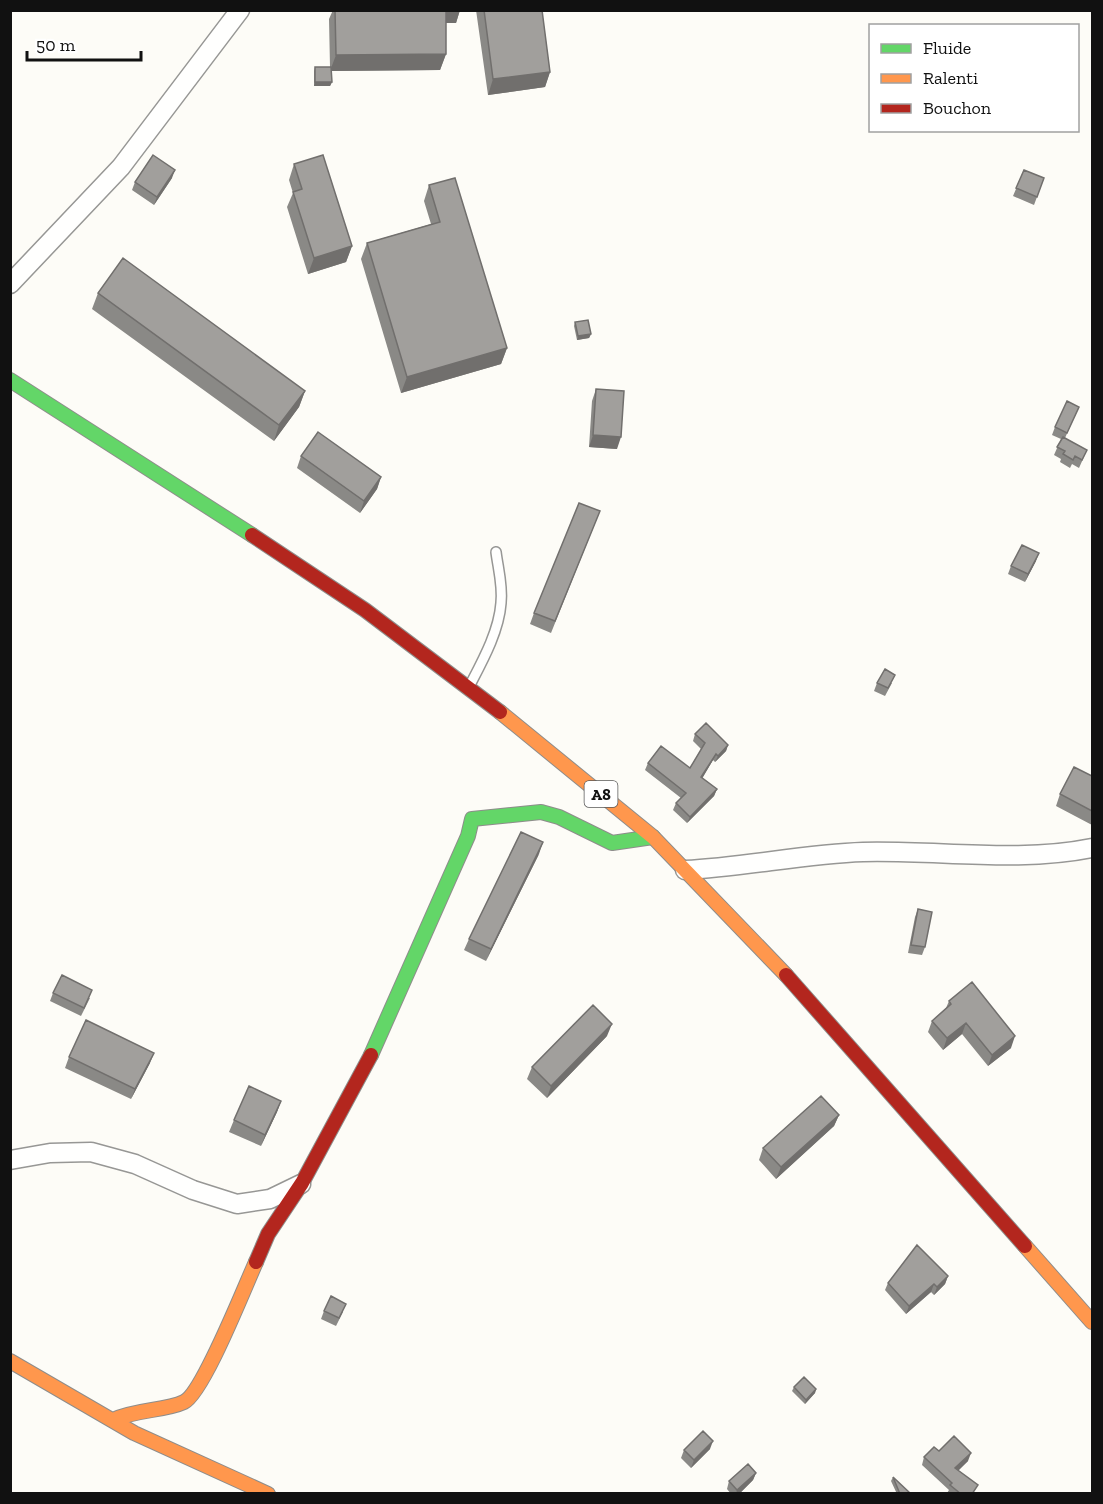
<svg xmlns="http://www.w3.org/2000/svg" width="1103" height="1504" font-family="'Zilla Slab',serif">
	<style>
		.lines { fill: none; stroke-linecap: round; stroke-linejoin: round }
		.lane-casing { stroke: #979795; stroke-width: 12 }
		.street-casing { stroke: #979795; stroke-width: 21 }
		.fast-casing { stroke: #8e8d8b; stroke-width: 16 }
		.slow-casing { stroke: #8e8d8b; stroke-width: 16 }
		.jam-casing { stroke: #8e8d8b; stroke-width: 16 }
		.lane { stroke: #fffffe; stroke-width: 9 }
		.street { stroke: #fffffe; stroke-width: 18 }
		.fast { stroke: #63d668; stroke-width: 14 }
		.slow { stroke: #ff974d; stroke-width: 14 }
		.jam { stroke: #b3261e; stroke-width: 14 }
		.wall { fill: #8a8986 }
		.shaded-wall { fill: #716f6d }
		.building { fill: #a19f9c; stroke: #716f6d; stroke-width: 1.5 }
		.labels { text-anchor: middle; stroke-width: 6; stroke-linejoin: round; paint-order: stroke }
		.shield { fill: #fff; stroke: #585858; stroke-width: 1.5 }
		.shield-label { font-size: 16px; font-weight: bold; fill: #111 }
	</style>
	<rect width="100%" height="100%" fill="#fdfcf7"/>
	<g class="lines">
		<!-- lane casing -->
		<g class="lane-casing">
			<path id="lane" d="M470,685C483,660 499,631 501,603C503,586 498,568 496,552"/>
		</g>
		<!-- street casing -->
		<g class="street-casing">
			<path id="street" d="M10,284L121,167L240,10
				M685,870C745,867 804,854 863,852C939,850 1018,863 1092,848
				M10,1160L50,1153L91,1152L135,1164L193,1190L237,1204L270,1199L301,1184"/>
		</g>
		<!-- fast casing -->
		<g class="fast-casing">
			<path id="fast" d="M10,380L252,535
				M371,1055L468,836L472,819L541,812L559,817L612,843L653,837"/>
		</g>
		<!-- slow casing -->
		<g class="slow-casing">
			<path id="slow" d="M500,712L653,837L786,975
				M1025,1246L1092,1322
				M10,1361L134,1433L268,1494
				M113,1420C137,1409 165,1411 184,1402C203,1393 245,1286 256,1262"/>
		</g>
		<!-- jam casing -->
		<g class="jam-casing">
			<path id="jam" d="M252,535L365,610L500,712
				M786,975L1025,1246
				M256,1262L268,1234L302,1183L371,1055"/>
		</g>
		<!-- lane -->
		<use href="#lane" class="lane"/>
		<!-- street -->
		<use href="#street" class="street"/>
		<!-- fast -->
		<use href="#fast" class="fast"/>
		<!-- slow -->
		<use href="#slow" class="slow"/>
		<!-- jam -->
		<use href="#jam" class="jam"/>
	</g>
	<!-- wall -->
	<path class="wall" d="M333,10H460L456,23H446V54L440,70L331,71L332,82L330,86H314V71L315,67H330L329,19Z
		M476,10H542L550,72L545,87L488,95Z
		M294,164L352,246L346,262L308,274L287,207L293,193L289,180Z
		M1024,170L1044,178L1034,205L1013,196Z
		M172,178L154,205L132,190L135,182Z
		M429,185L507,348L501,364L401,393L361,259L367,243L431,224L424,201Z
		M98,293L305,391L299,407L274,441L92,309Z
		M575,322L591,334L589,338L577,340L574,326Z
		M596,389L617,449L589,447L592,401Z
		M1079,407L1065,438L1087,450L1079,468L1072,464L1070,468L1060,462L1061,459L1054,455L1061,439L1052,435L1055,427Z
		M301,456L381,477L377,489L360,513L297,468Z
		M600,511L551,633L530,624L534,613Z
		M1036,561L1025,582L1008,574L1011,566Z
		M877,683H892L885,696L874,691Z
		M695,734L728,745L726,751L715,762L713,760L702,778L717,789L714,796L687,823L673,810L676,803L681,798L645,770L648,763L690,768L701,749L693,741Z
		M1092,776V825L1056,806L1060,794Z
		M539,854L486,961L464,950L469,939Z
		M918,909L925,947L922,955L908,953L915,917Z
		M53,993L90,998L81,1016L50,1001Z
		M949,1001L1011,1048L988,1066L962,1034L943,1050L928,1032L932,1021L946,1008Z
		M607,1036L547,1098L527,1079L532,1067Z
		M69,1057L150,1063L131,1099L65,1068Z
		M281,1101L277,1112L261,1146L229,1132L234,1120Z
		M839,1115L834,1126L776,1179L759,1160L763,1148Z
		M948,1276L945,1284L934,1295L931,1292L906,1314L885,1290L888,1283Z
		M324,1311L343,1312L336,1326L321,1319Z
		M794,1387L816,1389L815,1393L805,1404L792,1391Z
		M710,1449L691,1468L681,1458L684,1450Z
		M939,1451L968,1461L958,1470L975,1494L947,1493L949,1490L922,1465L924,1457Z
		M756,1473L753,1480L739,1494H731L727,1489L729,1481Z
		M893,1477L911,1494H897L891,1481Z"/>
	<!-- shaded-wall -->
	<path class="shaded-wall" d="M444,10H460L456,23H440Z
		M446,54L440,70L330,71L336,55Z
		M550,72L545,87L488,95L493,79Z
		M315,82H332L330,86H314Z
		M175,170L172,178L154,205L157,197Z
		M352,246L346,262L308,274L314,258Z
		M591,334L589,338L577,340L578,336Z
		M507,348L501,364L401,393L407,377Z
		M305,391L299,407L274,441L279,425Z
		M593,435L621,437L617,449L589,447Z
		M381,477L377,489L360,513L364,501Z
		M1039,553L1036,561L1025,582L1028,574Z
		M728,745L726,751L715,762L718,756Z
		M716,754L713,760L699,784L701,777Z
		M717,789L714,796L687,823L690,817Z
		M543,842L539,854L486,961L491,949Z
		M966,1023L962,1034L943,1050L947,1038Z
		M612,1024L607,1036L547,1098L551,1086Z
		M1015,1036L1011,1048L988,1066L992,1055Z
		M154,1053L150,1063L131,1099L135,1089Z
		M281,1101L277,1112L261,1146L265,1135Z
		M839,1115L834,1126L776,1179L781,1167Z
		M948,1276L945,1284L934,1295L937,1287Z
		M934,1284L931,1292L906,1314L909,1306Z
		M816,1389L815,1393L805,1404L806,1400Z
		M713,1441L710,1449L691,1468L694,1460Z
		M971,1453L968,1461L953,1476L955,1468Z
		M756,1473L753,1480L739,1494H736L737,1490Z"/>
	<!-- building -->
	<path class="building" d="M335,10H446V54L336,55Z
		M484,10H542L550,72L493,79Z
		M315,67H331L332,82H315Z
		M153,155L175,170L157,197L135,182Z
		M323,155L352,246L314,258L293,192L302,189L294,164Z
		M1024,170L1044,178L1037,197L1016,188Z
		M455,178L507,348L407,377L367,243L440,222L429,185Z
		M123,258L305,391L279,425L98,293Z
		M588,320L591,334L578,336L575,322Z
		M596,389L624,391L621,437L593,435Z
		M1067,401L1079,407L1067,433L1055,427Z
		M318,432L381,477L364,501L301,456Z
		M1063,437L1087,450L1082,460L1075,456L1073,460L1063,454L1065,451L1057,447Z
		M579,503L600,511L555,621L534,613Z
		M1022,545L1039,553L1028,574L1011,566Z
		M885,669L895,675L888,688L877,683Z
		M706,723L728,745L718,756L716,754L701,777L717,789L690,817L676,803L686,793L648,763L661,746L690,768L705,743L695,734Z
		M1074,767L1092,776V811L1060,794Z
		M521,832L543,842L491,949L469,939Z
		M918,909L932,912L925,947L911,945Z
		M62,975L92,990L84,1008L53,993Z
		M972,982L1015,1036L992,1055L966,1023L947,1038L932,1021L951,1004L949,1001Z
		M593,1005L612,1024L551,1086L532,1067Z
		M86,1020L154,1053L135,1089L69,1057Z
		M249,1086L281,1101L265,1135L234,1120Z
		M821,1096L839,1115L781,1167L763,1148Z
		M917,1245L948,1276L937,1287L934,1284L909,1306L888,1283Z
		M331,1296L346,1304L339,1318L324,1311Z
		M804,1377L816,1389L806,1400L794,1387Z
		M703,1431L713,1441L694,1460L684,1450Z
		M954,1436L971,1453L955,1468L978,1485L972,1494H961L950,1485L952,1483L924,1457L934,1447L939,1451Z
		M748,1464L756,1473L737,1490L729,1481Z
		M893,1477L911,1494H900Z"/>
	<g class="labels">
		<!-- shield labels -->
		<rect class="shield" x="584.5" y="781" width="33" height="26" rx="4.5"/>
		<g class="shield-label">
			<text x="601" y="800">A8</text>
		</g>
	</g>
	<!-- border -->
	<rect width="1103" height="1504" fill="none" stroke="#111111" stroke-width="24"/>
	<!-- legend -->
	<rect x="869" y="24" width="210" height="108" fill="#ffffff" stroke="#a0a0a0" stroke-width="1.5"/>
	<rect x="881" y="44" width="30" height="9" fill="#63d668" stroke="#a0a0a0" stroke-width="1.5"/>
	<text x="923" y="54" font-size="18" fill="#111111">Fluide</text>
	<rect x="881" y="74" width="30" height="9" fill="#ff974d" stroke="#a0a0a0" stroke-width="1.5"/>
	<text x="923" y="84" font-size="18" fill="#111111">Ralenti</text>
	<rect x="881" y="104" width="30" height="9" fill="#b3261e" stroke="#a0a0a0" stroke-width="1.5"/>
	<text x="923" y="114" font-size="18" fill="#111111">Bouchon</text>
	<!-- scale -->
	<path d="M27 51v9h114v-9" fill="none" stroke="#111111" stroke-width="3"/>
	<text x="36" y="51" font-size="18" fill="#111111" stroke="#ffffff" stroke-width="4.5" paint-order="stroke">50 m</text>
</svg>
